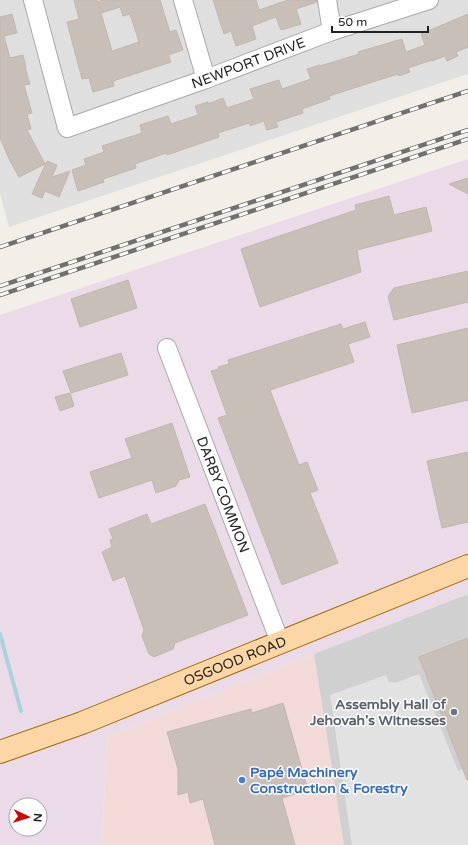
<svg xmlns="http://www.w3.org/2000/svg" width="468" height="845" font-family="'Varela Round',sans-serif">
	<style>
		.residential { fill: #e0dfdf }
		.commercial { fill: #f2dad9 }
		.industrial { fill: #ebdbe8; fill-rule: evenodd }
		.religious { fill: #d0d0d0 }
		.parking { fill: #e2e2e2 }
		.lines { fill: none; stroke-linecap: round; stroke-linejoin: round }
		.stream { stroke: #aad3df; stroke-width: 4 }
		.building { fill: #c7bfb8; stroke: #c4b6ab; fill-rule: evenodd }
		.minor-casing { stroke: #a9a9a9; stroke-width: 20 }
		.major-casing { stroke: #a06b00; stroke-width: 24 }
		.minor { stroke: #fff; stroke-width: 18 }
		.major { stroke: #fcd6a4; stroke-width: 22 }
		.rail-casing { stroke: #707070; stroke-width: 4.5 }
		.rail { stroke: #fff; stroke-width: 3; stroke-dasharray: 9; stroke-linecap: butt }
		.worship-dot { fill: #6b7280; stroke: #fff; stroke-width: 1.5 }
		.shop-dot { fill: #3f7fe0; stroke: #fff; stroke-width: 1.5 }
		.labels { text-anchor: middle; stroke-width: 3; stroke-linejoin: round; paint-order: stroke }
		.street-label { font-size: 14px; fill: #222; stroke: #fff }
		.worship-label { font-size: 14px; font-weight: bold; fill: #5b616d; stroke: #fff; text-anchor: end }
		.shop-label { font-size: 14px; font-weight: bold; fill: #366cbe; stroke: #fff; text-anchor: start }
	</style>
	<rect width="100%" height="100%" fill="#f2efe9"/>
	<!-- residential -->
	<path class="residential" d="M0,0H468V74L9,227L0,193Z"/>
	<!-- commercial -->
	<path class="commercial" d="M314,654L344,845H102L107,737Z"/>
	<!-- industrial -->
	<path class="industrial" d="M468,159V594L314,654L107,737L102,845H0V315ZM16,805H40V829H16Z"/>
	<!-- religious -->
	<path class="religious" d="M468,594V845H344L314,654Z"/>
	<!-- parking -->
	<path class="parking" d="M419,674L458,771L468,767V845H352L330,695L386,675L389,682L395,683Z"/>
	<g class="lines">
		<!-- stream -->
		<path class="stream" d="M0,634L21,711"/>
	</g>
	<!-- building -->
	<path class="building" d="M74,0H97V2L103,0H160L170,32L176,30L183,50L168,55L171,62L113,81L114,86L93,92L89,78L82,79L67,22L79,19ZM120,7L123,16L130,14L139,42L112,51L101,13Z
		M213,0H256L259,10L288,0H317V2L296,9L301,24L281,30L276,17L252,26L256,39L236,46L231,31L224,34Z
		M12,14L17,33L4,36L10,58L23,55L26,67H25L30,84L24,85L32,113L27,114L31,129L27,130L45,164L19,177L9,159L0,138V17Z
		M468,14V47L456,52L458,56L447,61L445,56L432,61V60L408,68L410,72L399,76L398,74L329,96L330,99L302,109L303,113L276,122L278,127L267,130L264,121L250,126L249,123L218,133L219,137L167,155L166,153L135,164L136,168L103,179L104,182L78,191L72,170L86,165L84,159L104,152L102,146L142,133L140,125L168,116L171,124L198,115L195,106L208,102V104L223,98L227,108L254,99L250,89L279,80L282,89L311,79L307,69L320,65V66L359,54L358,52L402,39L406,52L425,45L421,34Z
		M47,161L57,165L52,177L70,171L59,197L45,191L42,198L32,194Z
		M468,178V194L449,184Z
		M389,196L394,215L426,207L432,231L357,250L361,272L260,307L241,249L356,210L355,205Z
		M468,271V302L394,320L388,296L394,288Z
		M128,280L137,308L80,327L71,299Z
		M365,322L370,337L348,344L354,362L270,390L299,465L307,462L318,490L310,493L338,563L282,585L218,418L227,415L211,371L219,369L218,367L229,364L228,360L341,324L343,329Z
		M468,328V400L412,413L397,345Z
		M121,353L128,375L71,393L63,371Z
		M70,393L74,406L60,411L55,397Z
		M172,423L190,477L179,480L176,486L156,493L152,480L99,498L90,472L132,458L125,439Z
		M468,452V522L442,528L427,461Z
		M205,504L248,615L175,643L173,649L154,657L149,654L142,636L144,630L125,576L113,581L102,552L112,547L110,540L113,539L109,529L147,514L151,524Z
		M468,638V780H467L419,657Z
		M283,703L308,790L282,798L295,845H215L203,799L190,803L188,792L178,795V769L167,732L251,709L252,713Z"/>
	<g class="lines">
		<!-- minor casing -->
		<g class="minor-casing">
			<g id="minor">
				<path id="s1" d="M33,0L67,128L206,79L332,31L429,0"/>
				<path d="M183,0L206,79"/>
				<path d="M327,0L332,31"/>
				<path id="s2" d="M167,348L280,642"/>
			</g>
		</g>
		<!-- major casing -->
		<g class="major-casing">
			<g id="major">
				<path id="s3" d="M0,752L82,723L468,566"/>
			</g>
		</g>
		<!-- minor -->
		<use href="#minor" class="minor"/>
		<!-- major -->
		<use href="#major" class="major"/>
		<!-- rail casing -->
		<g class="rail-casing">
			<path id="rail" d="M0,247L468,91
				M0,286L468,130
				M0,295L468,139"/>
		</g>
		<!-- rail -->
		<use href="#rail" class="rail"/>
	</g>
	<!-- markers -->
	<circle class="worship-dot" cx="454" cy="712" r="4"/>
	<circle class="shop-dot" cx="242" cy="780" r="4"/>
	<g class="labels">
		<!-- street labels -->
		<g class="street-label">
			<text dy="5" stroke="none"><textPath href="#s1" startOffset="325">NEWPORT DRIVE</textPath></text>
			<text dy="5" stroke="none"><textPath href="#s2" startOffset="157">DARBY COMMON</textPath></text>
			<text dy="5" stroke="none"><textPath href="#s3" startOffset="252">OSGOOD ROAD</textPath></text>
		</g>
		<!-- worship labels -->
		<g class="worship-label">
			<text x="446" y="709">Assembly Hall of<tspan x="446" dy="16">Jehovah's Witnesses</tspan></text>
		</g>
		<!-- shop labels -->
		<g class="shop-label">
			<text x="250" y="777">Papé Machinery<tspan x="250" dy="16">Construction &amp; Forestry</tspan></text>
		</g>
	</g>
	<!-- north arrow -->
	<g transform="translate(28 817) rotate(94)"><circle r="19" fill="#ffffff" stroke="#a7a7a7"/>
	<path d="M0-3L7 15L0 10L-7 15Z" fill="#d40000"/>
	<text y="-6" font-size="11" font-weight="bold" text-anchor="middle" fill="#222222">N</text>
	</g>
	<!-- scale -->
	<path d="M332 26v6h96v-6" fill="none" stroke="#222222" stroke-width="2"/>
	<text x="338" y="26" font-size="12" fill="#222222" stroke="#ffffff" stroke-width="3" paint-order="stroke">50 m</text>
</svg>
